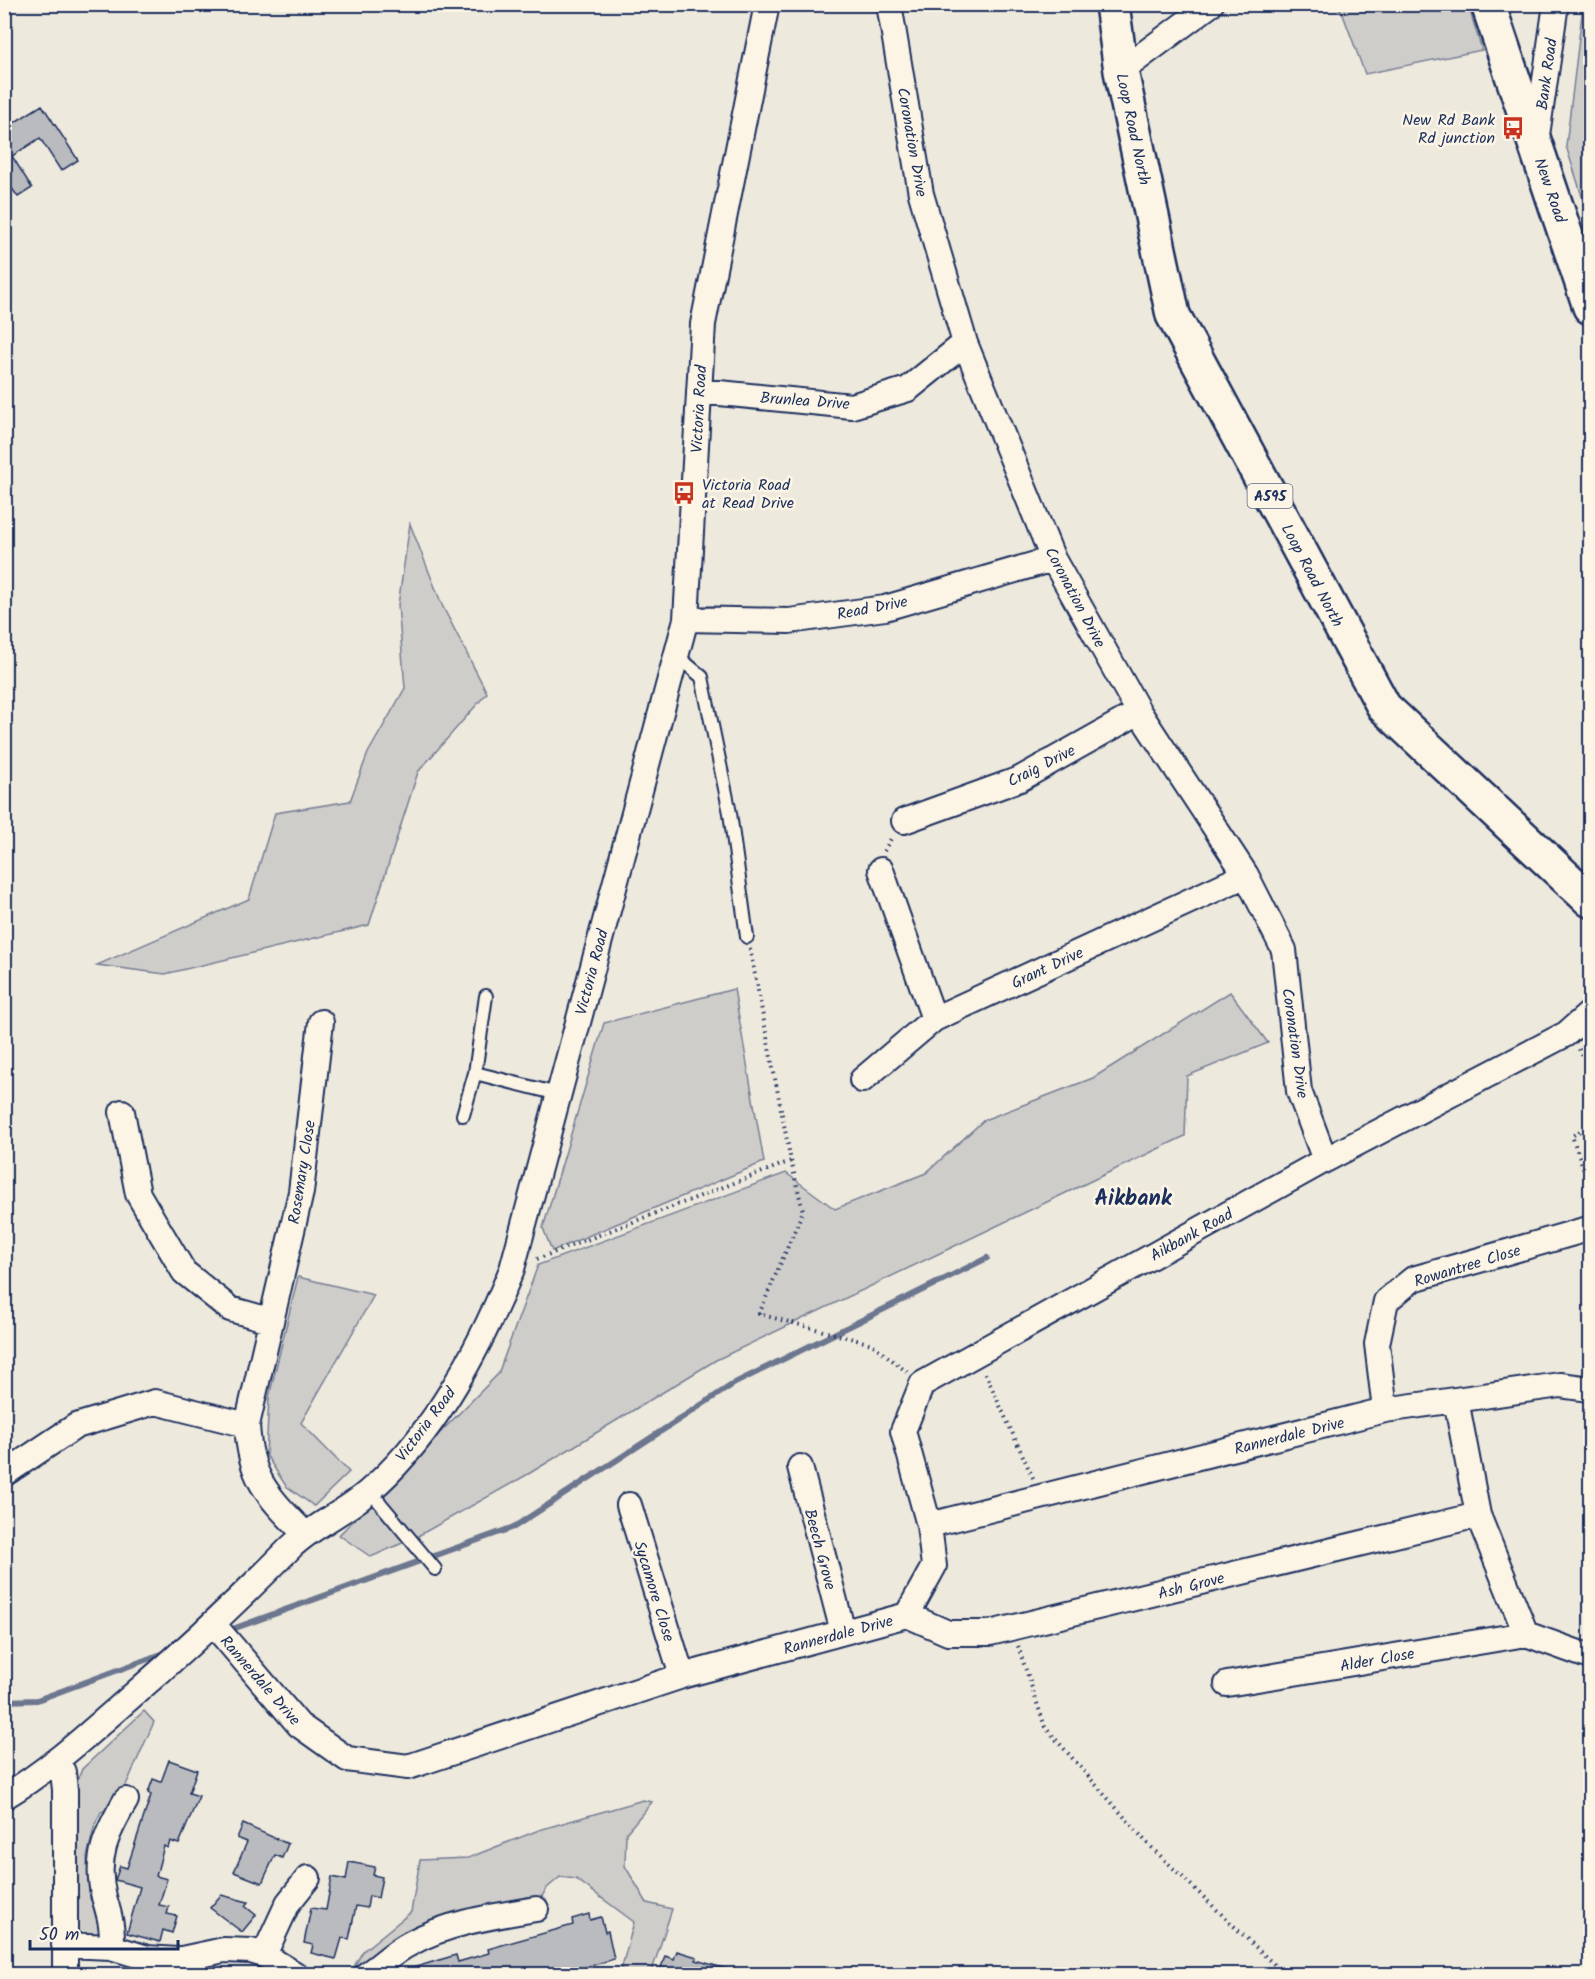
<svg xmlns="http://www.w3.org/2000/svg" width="1595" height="1979" font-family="Kalam,sans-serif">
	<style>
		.green { fill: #cfcdca; stroke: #757e94; stroke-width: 1.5 }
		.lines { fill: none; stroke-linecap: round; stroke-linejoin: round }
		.stream { stroke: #6c778f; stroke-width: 6 }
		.building { fill: #babbbe; stroke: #1b2f5e; stroke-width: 1.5 }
		.lane-casing { stroke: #1b2f5e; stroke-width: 16 }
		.street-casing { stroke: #1b2f5e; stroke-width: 28 }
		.primary-casing { stroke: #1b2f5e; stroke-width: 38 }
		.highway-casing { stroke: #1b2f5e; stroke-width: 38 }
		.path { stroke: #1b2f5e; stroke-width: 4; stroke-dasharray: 1.5 4.5; stroke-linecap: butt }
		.lane { stroke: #fcf5e5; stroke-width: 12 }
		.street { stroke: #fcf5e5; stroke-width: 24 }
		.primary { stroke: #fcf5e5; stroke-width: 33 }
		.highway { stroke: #fcf5e5; stroke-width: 33 }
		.labels { text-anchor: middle; stroke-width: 5; stroke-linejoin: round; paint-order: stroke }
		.shield { fill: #fcf5e5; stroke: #5e6a86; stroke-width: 1.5 }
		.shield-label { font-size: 15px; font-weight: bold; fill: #1b2f5e }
		.street-label { font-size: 16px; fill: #1b2f5e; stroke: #fcf5e5 }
		.poi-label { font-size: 16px; fill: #1b2f5e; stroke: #fcf5e5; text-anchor: end }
		.district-label { font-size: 22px; font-weight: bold; fill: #1b2f5e; stroke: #fcf5e5 }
	</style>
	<rect width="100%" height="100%" fill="#eee9dd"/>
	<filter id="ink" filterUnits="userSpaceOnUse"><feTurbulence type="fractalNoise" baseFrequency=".0167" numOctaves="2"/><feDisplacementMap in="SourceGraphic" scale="12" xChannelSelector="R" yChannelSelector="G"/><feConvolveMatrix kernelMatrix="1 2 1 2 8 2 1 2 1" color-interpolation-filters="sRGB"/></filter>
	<g filter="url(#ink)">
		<!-- green -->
		<path class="green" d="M1335,5H1468L1482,50L1365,74L1342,12Z
			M1583,5L1590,45V221L1566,146Z
			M410,524L442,605L487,693L418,772L369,925L165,974L97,965L249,899L275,813L350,801L368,753L405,688L398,605Z
			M734,989L764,1162L552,1251L543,1228L604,1023Z
			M1230,992L1268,1043L1187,1076L1185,1136L716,1360L530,1473L416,1537L371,1557L339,1535L498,1374L538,1265L786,1173L835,1209L926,1173L984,1120L1093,1078Z
			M298,1277L374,1295L301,1423L349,1472L314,1506L286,1486L266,1455L269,1397Z
			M144,1711L154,1722L123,1792L113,1807L101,1812L95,1824L87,1857L90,1899L101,1912L104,1927L99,1936L80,1935L76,1930L77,1782L82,1769Z
			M643,1800L652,1802L626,1833L625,1866L647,1903L672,1909L651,1974H620L634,1922L576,1879L560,1877L547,1888L541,1898L352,1970L363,1951L411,1912L420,1860L468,1858L539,1830Z"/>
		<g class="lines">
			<!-- stream -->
			<path class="stream" d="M227,1631L514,1527L735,1383L987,1258
				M4,1701L37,1700L167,1652"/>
		</g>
		<!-- building -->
		<path class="building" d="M42,105L78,160L61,171L40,138L12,156L32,188L18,197L4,177V129Z
			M169,1760L197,1770L189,1793L199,1796L179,1844L170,1841L168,1848L164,1846L156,1876L167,1879L159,1905L169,1907L167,1914L177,1916L172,1933L163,1930L160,1942L127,1933L140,1887L115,1880L120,1866L127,1868L151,1795L148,1793L153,1779L161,1782Z
			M243,1824L288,1844L282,1858L275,1855L262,1883L234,1872L247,1842L237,1838Z
			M349,1862L375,1867L373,1875L382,1877L378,1898L369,1896L367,1908L356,1906L349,1939L342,1938L336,1959L311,1953L313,1945L304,1943L311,1908L326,1910L332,1877L346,1880Z
			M221,1895L248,1902L245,1906L256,1915L242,1932L210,1908Z
			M589,1914L590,1920L601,1917L605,1932L608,1931L614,1959L569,1972L570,1974H406V1970L456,1955L458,1962L489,1953L488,1949L573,1925L572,1919Z
			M677,1951L697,1957L696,1960L730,1970L729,1974H659L665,1956L674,1959Z"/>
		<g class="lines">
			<!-- lane casing -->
			<g class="lane-casing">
				<path id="lane" d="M677,656L702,677L730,813L747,937
					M475,1073L558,1094
					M463,1115L475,1073L486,996
					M370,1491L435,1569"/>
			</g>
			<!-- street casing -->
			<g class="street-casing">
				<path id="street" d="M889,4L921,194L965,343L1053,559L1139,712L1246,875L1284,950L1299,1091L1325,1160
					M1121,71L1211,4
					M1536,142L1556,4
					M699,391L852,406L908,389L965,343
					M686,619L789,621L885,608L1053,559
					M904,821L1020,779L1139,712
					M881,870L934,1019
					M862,1080L934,1019L1246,875
					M122,1112L138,1194L184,1272L230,1309L269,1320
					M1456,1400L1478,1515L1526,1634L1590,1657
					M1385,1410L1377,1344L1386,1301L1413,1279L1584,1230L1590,1231
					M800,1467L843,1632
					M4,1474L76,1426L155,1402L247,1425
					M629,1505L682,1676
					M929,1525L903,1431L922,1384L1325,1160L1566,1034L1590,1013
					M305,1534C268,1496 250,1480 247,1425L301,1192L321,1022
					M907,1615L948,1633H990L1478,1515
					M214,1625L299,1725L347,1759L408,1767L682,1676L907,1615L934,1566L929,1525L1385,1410L1560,1385L1590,1389
					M1227,1684L1526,1634
					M57,1762L63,1772L65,1790V1974
					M4,1797C49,1770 86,1736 125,1702C183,1652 238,1601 291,1547C314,1525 344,1513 368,1492C434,1436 480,1348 512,1269L686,619L703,324L767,4
					M64,1945L111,1947L147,1958L177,1960L224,1950L251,1951L264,1955L295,1974
					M111,1947C114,1929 109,1914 104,1897C94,1858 107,1832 126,1800
					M264,1955L288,1903L308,1878
					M367,1974C382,1965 393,1952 409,1944C446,1923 494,1916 536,1909"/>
			</g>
			<!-- primary casing -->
			<g class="primary-casing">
				<path id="primary" d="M1488,4L1590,307"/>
			</g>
			<!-- highway casing -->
			<g class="highway-casing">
				<path id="highway" d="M1112,4L1121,71L1173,315L1384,707L1590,900"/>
			</g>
			<!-- path -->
			<path class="path" d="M884,851L892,837
				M750,949L791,1161L803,1211L759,1314L872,1344L907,1372
				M1579,1049L1590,1069
				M1590,1125L1572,1136L1590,1187
				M537,1259L791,1161
				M985,1373L1033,1478
				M1018,1646L1045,1727L1149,1845L1284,1974"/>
			<!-- lane -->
			<use href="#lane" class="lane"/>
			<!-- street -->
			<use href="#street" class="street"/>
			<!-- primary -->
			<use href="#primary" class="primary"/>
			<!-- highway -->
			<use href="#highway" class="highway"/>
		</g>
	</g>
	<!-- icons -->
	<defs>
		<g id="bus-bare" transform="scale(1.8)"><path d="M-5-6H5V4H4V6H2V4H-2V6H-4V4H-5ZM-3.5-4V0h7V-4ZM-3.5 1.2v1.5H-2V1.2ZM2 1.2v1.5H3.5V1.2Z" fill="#c8321e" stroke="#fcf5e5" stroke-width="2.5" paint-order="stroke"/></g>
	</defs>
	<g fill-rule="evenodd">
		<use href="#bus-bare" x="1513" y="128"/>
		<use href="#bus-bare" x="684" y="493"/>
	</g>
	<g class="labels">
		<!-- shield labels -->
		<rect class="shield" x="1247.5" y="484" width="45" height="24" rx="4.5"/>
		<g class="shield-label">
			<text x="1270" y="501">A595</text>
		</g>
		<!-- street labels -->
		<g class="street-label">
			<text transform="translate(1546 74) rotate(-82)" y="6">Bank Road</text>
			<text transform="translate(1134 129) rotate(78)" y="6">Loop Road North</text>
			<text transform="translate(913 142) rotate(80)" y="6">Coronation Drive</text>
			<text transform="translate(1551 190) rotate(71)" y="6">New Road</text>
			<text transform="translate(805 400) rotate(4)" y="6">Brunlea Drive</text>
			<text transform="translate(698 409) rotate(-87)" y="6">Victoria Road</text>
			<text transform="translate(1313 575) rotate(62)" y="6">Loop Road North</text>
			<text transform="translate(1076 597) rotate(62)" y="6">Coronation Drive</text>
			<text transform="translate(872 607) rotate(-11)" y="6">Read Drive</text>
			<text transform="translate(1041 765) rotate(-27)" y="6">Craig Drive</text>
			<text transform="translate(1047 967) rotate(-25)" y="6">Grant Drive</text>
			<text transform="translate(591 972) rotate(-75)" y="6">Victoria Road</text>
			<text transform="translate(1296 1043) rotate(82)" y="6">Coronation Drive</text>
			<text transform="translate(301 1172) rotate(-81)" y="6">Rosemary Close</text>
			<text transform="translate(1191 1234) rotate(-29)" y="6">Aikbank Road</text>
			<text transform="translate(1467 1265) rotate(-17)" y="6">Rowantree Close</text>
			<text transform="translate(425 1424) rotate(-53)" y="6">Victoria Road</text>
			<text transform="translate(1289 1435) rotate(-14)" y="6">Rannerdale Drive</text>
			<text transform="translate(821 1549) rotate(75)" y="6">Beech Grove</text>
			<text transform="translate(1191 1585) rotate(-14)" y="6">Ash Grove</text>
			<text transform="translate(655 1591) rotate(73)" y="6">Sycamore Close</text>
			<text transform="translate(838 1634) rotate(-15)" y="6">Rannerdale Drive</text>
			<text transform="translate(1377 1659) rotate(-10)" y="6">Alder Close</text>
			<text transform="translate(261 1680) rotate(49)" y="6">Rannerdale Drive</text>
		</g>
		<!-- poi labels -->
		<g class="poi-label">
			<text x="1495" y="125">New Rd Bank<tspan x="1495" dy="18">Rd junction</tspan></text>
			<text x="702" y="490" text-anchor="start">Victoria Road<tspan x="702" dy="18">at Read Drive</tspan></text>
		</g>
		<!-- district labels -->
		<g class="district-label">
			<text x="1133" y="1205">Aikbank</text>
		</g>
	</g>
	<!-- margin -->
	<rect width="1595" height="1979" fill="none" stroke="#fcf5e5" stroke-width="24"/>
	<rect x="12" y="12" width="1571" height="1955" fill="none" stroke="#1b2f5e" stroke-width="2" filter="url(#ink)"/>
	<!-- scale -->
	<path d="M30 1940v9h148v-9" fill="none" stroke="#1b2f5e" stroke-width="3"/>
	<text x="39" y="1940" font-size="18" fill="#1b2f5e" stroke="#fcf5e5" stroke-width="4.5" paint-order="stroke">50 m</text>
</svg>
